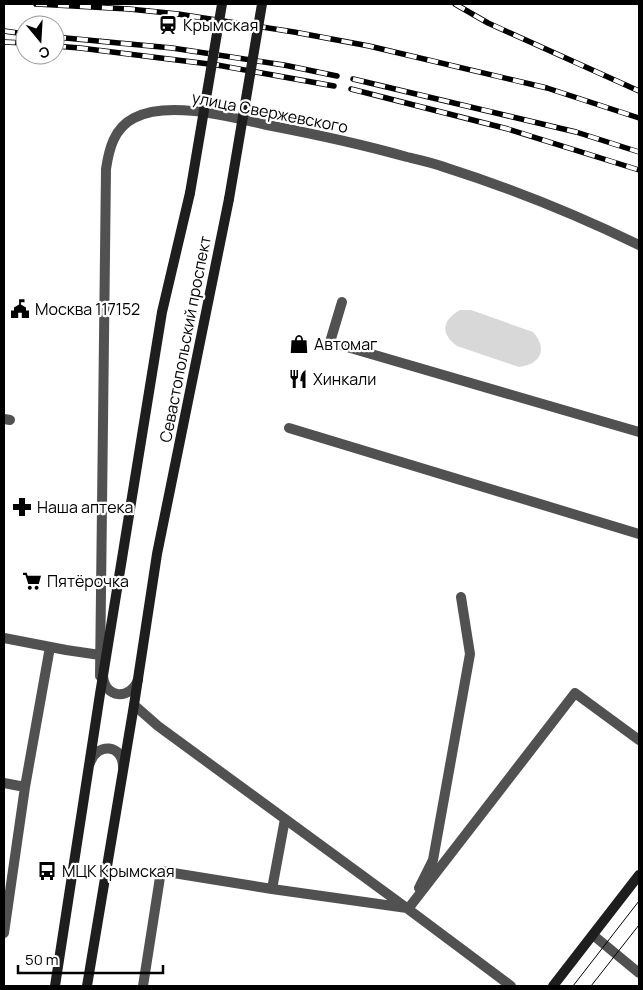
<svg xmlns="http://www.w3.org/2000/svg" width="643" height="990" font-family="Manrope,sans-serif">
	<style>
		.green { fill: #d8d8d8 }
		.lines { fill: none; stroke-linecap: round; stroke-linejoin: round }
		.service { stroke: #515151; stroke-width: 10 }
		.minor { stroke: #515151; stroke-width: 10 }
		.tertiary { stroke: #515151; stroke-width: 10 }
		.secondary { stroke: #1e1e1e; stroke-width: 10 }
		.tram { stroke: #000; stroke-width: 1 }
		.rail-casing { stroke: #000; stroke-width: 5.5 }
		.rail { stroke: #fff; stroke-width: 4; stroke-dasharray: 11; stroke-linecap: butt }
		.secondary-bridge { stroke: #1e1e1e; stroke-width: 10 }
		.labels { text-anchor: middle; stroke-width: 4.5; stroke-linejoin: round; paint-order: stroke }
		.poi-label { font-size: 16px; fill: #000; stroke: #fff; text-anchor: start }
		.street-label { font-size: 16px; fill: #000; stroke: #fff }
	</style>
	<rect width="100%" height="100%" fill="#fff"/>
	<!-- green -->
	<path class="green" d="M460,310H471L533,332C548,349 541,364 519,367L457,346C440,334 442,320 460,310Z"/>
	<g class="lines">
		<!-- service -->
		<path class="service" d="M342,302L330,342L639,432
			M4,419L10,420
			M289,428L639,534
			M4,638L66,650L100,655
			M134,705L158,726L408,909L511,986
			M4,783L25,787
			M419,888L433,860L470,654L461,597
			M272,889L285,819
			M408,909L575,693L639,740
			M4,933L25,787L50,647
			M593,935L639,973
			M143,986L161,871L272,889L407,908"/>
		<!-- minor -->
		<path class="minor" d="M103,676C105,699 130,700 138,680
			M90,763C97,742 123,744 123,767"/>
		<!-- tertiary -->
		<path class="tertiary" d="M100,676L106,169C109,149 114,128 134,118C169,100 230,117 267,125C314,134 361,144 407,157C420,160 434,163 447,168C513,189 577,215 639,245"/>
		<!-- secondary -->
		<path class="secondary" d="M55,986L100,694L162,312L190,193
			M87,986L134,705L157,554L229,199
			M553,986L639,875"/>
		<!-- tram -->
		<path class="tram" d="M573,986L639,901
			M591,986L639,925"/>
		<!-- rail casing -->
		<g class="rail-casing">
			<path id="rail" d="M36,4L129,9L178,14L294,32L369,46L547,88L639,118
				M455,4L488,23L639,91
				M4,31L25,34
				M55,37L172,48L284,65L337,76
				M4,42L25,43
				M55,46L80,48L217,65L334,86
				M353,79L576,132L639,152
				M351,89L508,129L639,170"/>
		</g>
		<!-- rail -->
		<use href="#rail" class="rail"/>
		<!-- secondary-bridge -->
		<path class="secondary-bridge" d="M190,193L222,4
			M229,199L262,4"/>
	</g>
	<!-- icons -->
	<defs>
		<g id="station-bare" transform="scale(1.5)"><path d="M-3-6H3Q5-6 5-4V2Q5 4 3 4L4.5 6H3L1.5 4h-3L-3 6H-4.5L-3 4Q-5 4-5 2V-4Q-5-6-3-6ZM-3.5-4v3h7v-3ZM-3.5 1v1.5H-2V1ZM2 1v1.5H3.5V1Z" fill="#000" stroke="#fff" stroke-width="2.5" paint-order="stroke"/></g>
		<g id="civic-bare" transform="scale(1.5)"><path d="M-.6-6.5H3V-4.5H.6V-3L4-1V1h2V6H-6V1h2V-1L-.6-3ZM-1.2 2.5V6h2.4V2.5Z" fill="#000" stroke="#fff" stroke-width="2.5" paint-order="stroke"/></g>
		<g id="shop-bare" transform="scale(1.5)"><path d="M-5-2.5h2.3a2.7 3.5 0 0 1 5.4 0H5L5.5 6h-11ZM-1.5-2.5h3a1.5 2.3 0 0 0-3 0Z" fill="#000" stroke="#fff" stroke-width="2.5" paint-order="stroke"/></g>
		<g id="restaurant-bare" transform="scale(1.5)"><path d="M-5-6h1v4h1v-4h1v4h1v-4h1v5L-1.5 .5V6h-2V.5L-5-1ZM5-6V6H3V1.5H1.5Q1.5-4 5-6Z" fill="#000" stroke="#fff" stroke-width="2.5" paint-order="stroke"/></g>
		<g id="pharmacy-bare" transform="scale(1.5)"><path d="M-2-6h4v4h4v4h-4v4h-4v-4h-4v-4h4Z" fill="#000" stroke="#fff" stroke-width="2.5" paint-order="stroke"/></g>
		<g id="supermarket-bare" transform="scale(1.5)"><path d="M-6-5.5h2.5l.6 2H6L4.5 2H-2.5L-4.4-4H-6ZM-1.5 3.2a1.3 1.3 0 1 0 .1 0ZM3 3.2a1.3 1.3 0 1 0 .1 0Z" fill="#000" stroke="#fff" stroke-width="2.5" paint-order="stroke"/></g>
		<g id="bus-bare" transform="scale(1.5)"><path d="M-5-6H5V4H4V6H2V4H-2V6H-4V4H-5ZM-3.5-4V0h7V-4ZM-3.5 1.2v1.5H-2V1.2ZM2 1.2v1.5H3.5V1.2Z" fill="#000" stroke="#fff" stroke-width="2.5" paint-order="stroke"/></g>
	</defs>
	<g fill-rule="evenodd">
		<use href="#station-bare" x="168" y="25"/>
		<use href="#civic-bare" x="20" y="309"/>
		<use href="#shop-bare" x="299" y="344"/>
		<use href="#restaurant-bare" x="298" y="379"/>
		<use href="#pharmacy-bare" x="22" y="507"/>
		<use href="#supermarket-bare" x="32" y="581"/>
		<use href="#bus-bare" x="47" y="871"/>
	</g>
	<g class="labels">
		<!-- poi labels -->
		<g class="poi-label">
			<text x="183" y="31">Крымская</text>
			<text x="35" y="315">Москва 117152</text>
			<text x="314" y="350">Автомаг</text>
			<text x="313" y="385">Хинкали</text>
			<text x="37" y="513">Наша аптека</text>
			<text x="47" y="587">Пятёрочка</text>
			<text x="62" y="877">МЦК Крымская</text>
		</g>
		<!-- street labels -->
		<g class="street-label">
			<text transform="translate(270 112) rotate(11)" y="6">улица Свержевского</text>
			<text transform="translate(185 339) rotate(-79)" y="6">Севастопольский проспект</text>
		</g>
	</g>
	<!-- border -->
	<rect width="643" height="990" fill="none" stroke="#000000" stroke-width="10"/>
	<!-- north arrow -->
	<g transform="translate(40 40) rotate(162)"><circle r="24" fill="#ffffff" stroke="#999999"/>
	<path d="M0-4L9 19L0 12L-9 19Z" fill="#000000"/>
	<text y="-8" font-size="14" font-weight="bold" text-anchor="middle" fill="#000000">С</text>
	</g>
	<!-- scale -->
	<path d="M18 965v8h145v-8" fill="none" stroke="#000000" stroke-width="2.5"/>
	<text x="25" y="965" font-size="15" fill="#000000" stroke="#ffffff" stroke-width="4" paint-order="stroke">50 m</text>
</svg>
